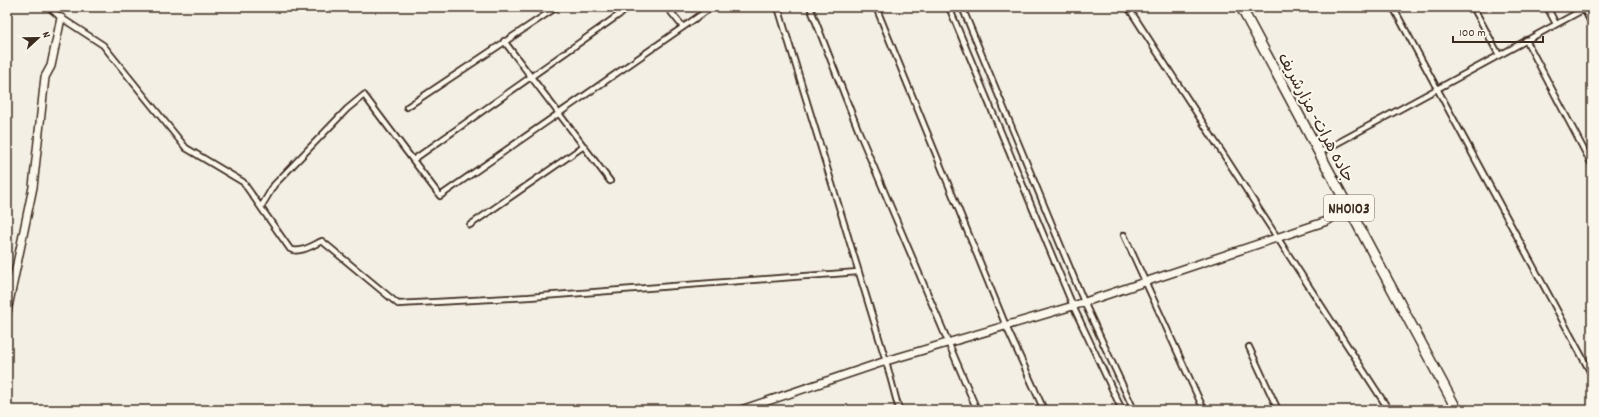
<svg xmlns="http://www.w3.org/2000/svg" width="1599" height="417" font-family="Dekko,'Playpen Sans Arabic',sans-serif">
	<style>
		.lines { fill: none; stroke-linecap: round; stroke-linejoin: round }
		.street-casing { stroke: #3b2a1e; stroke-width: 8 }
		.secondary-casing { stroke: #3b2a1e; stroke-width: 10 }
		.highway-casing { stroke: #3b2a1e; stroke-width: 12 }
		.street { stroke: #fbf7ec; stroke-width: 4.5 }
		.secondary { stroke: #fbf7ec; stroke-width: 7 }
		.highway { stroke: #fbf7ec; stroke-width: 9 }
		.labels { text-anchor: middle; stroke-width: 4; stroke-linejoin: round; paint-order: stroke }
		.shield { fill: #fbf7ec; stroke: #75685c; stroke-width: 1 }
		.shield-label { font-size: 15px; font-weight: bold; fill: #3b2a1e }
		.street-label { font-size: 16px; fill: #3b2a1e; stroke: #fbf7ec }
	</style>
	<rect width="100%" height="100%" fill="#f3efe4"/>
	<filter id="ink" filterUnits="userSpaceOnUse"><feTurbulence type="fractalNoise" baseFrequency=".025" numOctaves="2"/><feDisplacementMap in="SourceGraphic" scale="8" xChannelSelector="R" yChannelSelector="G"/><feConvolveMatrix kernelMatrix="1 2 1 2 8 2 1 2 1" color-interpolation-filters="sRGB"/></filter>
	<g filter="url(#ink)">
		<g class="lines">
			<!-- street casing -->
			<g class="street-casing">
				<path id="street" d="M49,7L60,17L103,45L186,148L243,182L290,249C300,254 313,245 322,241L398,304L529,297L858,272
					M615,7L621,14
					M667,7L683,27
					M778,7L886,361L899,410
					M810,7L859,132L977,410
					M876,7L1006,326L1044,410
					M949,7L1073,306L1122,410
					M962,7L1084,302L1134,410
					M1128,7L1389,410
					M1393,7L1592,375
					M1473,7L1499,55
					M1547,7L1556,24
					M1584,9L1592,24
					M1526,40L1592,165
					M504,41L610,181
					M407,107L557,7
					M1319,153L1588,7
					M413,160L630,7
					M261,207L274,185L347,109L364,95L440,196L712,7
					M470,225L584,146
					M1124,235L1204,410
					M1249,347L1278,410"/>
			</g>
			<!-- secondary casing -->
			<g class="secondary-casing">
				<path id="secondary" d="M7,312L33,187L45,77L51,66L61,18
					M741,410L886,361L1073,306L1327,221L1348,207"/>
			</g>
			<!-- highway casing -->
			<g class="highway-casing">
				<path id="highway" d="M1241,7L1457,410"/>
			</g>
			<!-- street -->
			<use href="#street" class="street"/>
			<!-- secondary -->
			<use href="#secondary" class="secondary"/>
			<!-- highway -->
			<use href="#highway" class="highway"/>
		</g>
	</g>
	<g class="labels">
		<!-- shield labels -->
		<rect class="shield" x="1324" y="195" width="50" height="26" rx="3"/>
		<g class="shield-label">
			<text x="1349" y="213">NH0103</text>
		</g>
		<!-- street labels -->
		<g class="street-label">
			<text transform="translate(1317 117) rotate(62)" y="6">جاده هرات- مزارشریف</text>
		</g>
	</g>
	<!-- margin -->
	<rect width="1599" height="417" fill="none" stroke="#fbf7ec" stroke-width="24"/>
	<rect x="12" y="12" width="1575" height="393" fill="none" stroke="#3b2a1e" stroke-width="1.5" filter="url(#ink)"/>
	<!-- north arrow -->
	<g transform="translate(38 38) rotate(68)" stroke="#fbf7ec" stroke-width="3" paint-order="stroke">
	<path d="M0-3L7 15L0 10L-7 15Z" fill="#3b2a1e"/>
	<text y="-6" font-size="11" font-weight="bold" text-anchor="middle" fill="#3b2a1e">N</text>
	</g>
	<!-- scale -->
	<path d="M1453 36v6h90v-6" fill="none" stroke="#3b2a1e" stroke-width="2"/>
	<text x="1459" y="36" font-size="12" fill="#3b2a1e" stroke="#fbf7ec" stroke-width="3" paint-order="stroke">100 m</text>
</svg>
